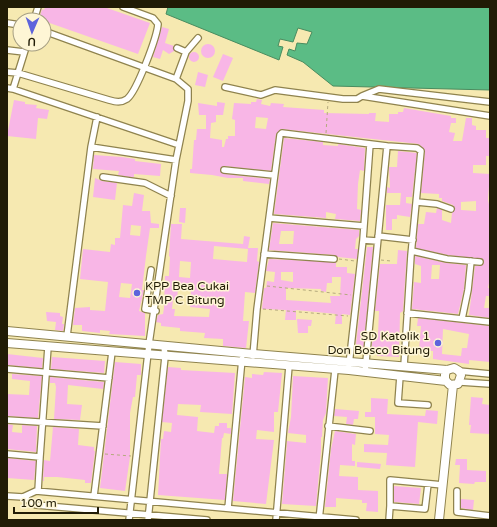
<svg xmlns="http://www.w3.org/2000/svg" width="497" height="527" font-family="'Varela Round',sans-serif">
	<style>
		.water { fill: #5bbc85; stroke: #498c5f }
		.building { fill: #f8b6e6; fill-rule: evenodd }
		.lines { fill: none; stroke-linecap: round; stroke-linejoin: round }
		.minor-casing { stroke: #8f834e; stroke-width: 8 }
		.highway-casing { stroke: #8f834e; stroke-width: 10 }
		.path { stroke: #b5aa7d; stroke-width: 1; stroke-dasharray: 3 3; stroke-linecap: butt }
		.minor { stroke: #fff; stroke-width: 5.5 }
		.highway { stroke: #fff; stroke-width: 8 }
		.poi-dot { fill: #5e64dc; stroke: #fef6d5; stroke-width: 1.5 }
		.labels { text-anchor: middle; stroke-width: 3; stroke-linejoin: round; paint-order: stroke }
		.poi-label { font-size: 12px; fill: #201b05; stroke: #fef6d5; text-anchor: start }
	</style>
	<rect width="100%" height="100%" fill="#f6e9b1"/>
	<!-- water -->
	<path class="water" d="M168,7H490V90L333,86L303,62L287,55L289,49L295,51L297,43L307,44L312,32L298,28L293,42L280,39L278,46L283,47L279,60L166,14Z"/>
	<!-- building -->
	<path class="building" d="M45,7H104L150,23L138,54L41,20L42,16H40L42,9L44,10Z
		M162,27L169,29L165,43L174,46V51L169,54L163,50L160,59L153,57Z
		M201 51a7 7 0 1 1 14 0a7 7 0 1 1-14 0Z
		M189 57a5 5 0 1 1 10 0a5 5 0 1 1-10 0Z
		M223,54L233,58L223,81L213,77Z
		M198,72L208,75L205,87L195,85Z
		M257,99L262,100L261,104L270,106L271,103L284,104L283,107L324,110V113L369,114V113H376L375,121L389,122V114H398V112H403L404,108L451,116V118H456V123H451L449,132L455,133L453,141H462L466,118H472V125L476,126V130H486V138H490V156H486V165H473V173L490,174L488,199L490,210V278L488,288H490V296H486L484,308H490V318L469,315L475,266L483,265V259L448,255L416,248L418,224H424L426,212L436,213L437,208L442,210V220L451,223L452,213L455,209L453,205L442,201V198H439V194L421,193L425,151L419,144L281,129L276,134L271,171L224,166L220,169L224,174L270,179L269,184L243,181V178H228L212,175L190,173V169H192L194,140H196L197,129H206V115H199L198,103L217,106V102L225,103L223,115H216V122L211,123L210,138L222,140V147H224L226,139H228V136H235V120L232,119L234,103L251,104V102H256ZM256,117L268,118L266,129L255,128ZM476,201V211L461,210V202Z
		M14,100L25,102V104L37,105L36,108L49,110L47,119L38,118L36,139L7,136Z
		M284,138L323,142V145L338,146V144L365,148L364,171L360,170L358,184L357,209L361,210L360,221L335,219L336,214L326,212V218L274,214Z
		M398,151L417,153L412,197H406V203L412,204L410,217L397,215V219H392V230H386V205H400L401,193H387V187L390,188L389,167H397Z
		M94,155L122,157L135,159V161L161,164L160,176L134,174V177H130L118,175L119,171L93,169Z
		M95,178L102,181L117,183L115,200L93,197Z
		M134,193L144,195L142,211H150L151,223L159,224V228H150L146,256L142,290H144L139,311L145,313V336L109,334L110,331L100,330V333L82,331V325H73L75,308L90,307V310L105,311L108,282L80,279L83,249L110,252L111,244L115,245V238H120L123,205L132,206ZM131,225L141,226L140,236L130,235ZM121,283L132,284L130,298L119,297Z
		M180,208H186L185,223L179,222Z
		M273,223L359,230V236L356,239L355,249H358L357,259L338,257L334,255L269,250ZM281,231H294L293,244H279Z
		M171,224H182L181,239L243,244L244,236L250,237L248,248H258L257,261L259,262L255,293L245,292L243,321H249L246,348L223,346V339L204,338L205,333L180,331V328L161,326V323L156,322L158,315L163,314L164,308L165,276H169L170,257L169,256ZM214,246L248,249L247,262L213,259ZM180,261L191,262L190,278L179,277ZM178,288L191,289L190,307L210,309L209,317L174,316L175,309H172L173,300H177Z
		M367,247H373L363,353H355Z
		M398,250L407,251L403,311L400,313L399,357L377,356L378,350H371L373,338H376V334H378L379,311H375L380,264H397Z
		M415,256L446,263L466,265L464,289L458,314L412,309L414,282L421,283V266L415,264ZM432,265H440L439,279H431Z
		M269,259L336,262V267H347V273L355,274L350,315L342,314V324H335L336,314L296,310V320H285L286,310L262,309L264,288H266L267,281L274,282L275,272L266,271ZM281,272H293V282L281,280ZM332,277H341L340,296H330L331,303L286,300V288L321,289V291L326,292L327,283H332Z
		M46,312L60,313V316L63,317L62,324H64L63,331L55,330L56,322L47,321Z
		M418,318L490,326V362L469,360V364L433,359V351L419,350L421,326H417ZM443,329L469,334L467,348H462L461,356L442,354Z
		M297,319L312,320L311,326H308V333H298Z
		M7,354L43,358L42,368L7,365Z
		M52,357L105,361L104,373L51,369Z
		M115,362L141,364V375H137L135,397H133L130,413V457L125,491L100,488Z
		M168,367L181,368V370L235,373L232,414L200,412L201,405L178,404L177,415L198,417L197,431L214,433L215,426H219V423H227V428H231V434L224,433L223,438H222L219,474H227L225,500L158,495L161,439H163L164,431L171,432L172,423L162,422Z
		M264,372L282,373L278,412H274V432L257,430L256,439L274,440L266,504L233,501L245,377L252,378V374L263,375Z
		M12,374L42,376L38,418L7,416V394L29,395L30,381L12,379Z
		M293,376L328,378L326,413L323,420L322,437H321V451L316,506L282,504L287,443V441L306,443V435L288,433L291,417Z
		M50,377L104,382L103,389L68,385L67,404L82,405L80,420L54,419L56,387L55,383H50Z
		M471,397L483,398L482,404L490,405V434L470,433L471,425H469Z
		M371,398L388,399L387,414L425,416L426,410L438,411L437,424L418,422L415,467L386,465L387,453L364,452V444L388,445L389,435L375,434V417H365V412H371Z
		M335,409L359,411L358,419H354L353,425L346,424L347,417L334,416Z
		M7,424L13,425L12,432L22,433V425L37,426L36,452L7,449Z
		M53,427L79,429L78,445L94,447V451H95L91,483H85V480L57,477H44V481H43L44,460L50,461Z
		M335,431L356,434L355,445L352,444V461H355V466L340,465L339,476L358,477V490L378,491V512L366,511L367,503H362V500L336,498V507H325L331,449Z
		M7,458L36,461L34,480L7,478Z
		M456,459H467V470L486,471V482H475L474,484L459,483L460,465H455Z
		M357,462L381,464L380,469L357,467Z
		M394,486L421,488L419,504L394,502Z
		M461,499L474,500L473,510L461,508Z"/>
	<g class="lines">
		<!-- minor casing -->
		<g class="minor-casing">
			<path id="minor" d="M34,20L38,7
				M7,23L20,25
				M44,31L176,79L188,89V101L176,160L149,344L129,520
				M7,50L24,52
				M186,52L198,38
				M7,72L18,73L109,100C116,102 121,103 127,99C137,91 157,37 158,24L153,18L123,7
				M176,79L186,52L177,48
				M225,87L261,95L275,90L343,99H357L362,96L490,116
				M7,88L13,89L179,145
				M13,89L27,44
				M362,96L379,89L490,102
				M97,117L91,147L176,160
				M387,146L417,148L421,151L411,255L404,366
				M224,170L273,175
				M103,177L145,183L171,196
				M417,202L437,204L451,209
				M269,218L364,226
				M378,236L413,240
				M363,240L377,241
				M412,251L447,259L480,262
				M264,254L334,259
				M151,270L145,309L156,311
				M407,313L490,322
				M462,319L468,290L471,261
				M67,336L91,147
				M253,356L257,309L280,135L282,133L387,146L365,372
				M349,365L363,240L370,144
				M7,369L109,378
				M459,371L490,374
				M400,376L398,403L428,405
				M460,382L490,384
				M7,420L103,426
				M328,426L370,431
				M7,454L40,457L48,347
				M428,484L425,509L390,506V480L443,485
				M38,491L40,457
				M457,491V512L490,516
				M7,496L23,497L36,491L356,520
				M94,496L112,352
				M23,497L36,505L207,520
				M228,508L242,359
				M148,520L165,357L164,345
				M276,520L289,366
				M319,520L335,370
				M389,520L390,506"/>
		</g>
		<!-- highway casing -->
		<g class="highway-casing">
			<path id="highway" d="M7,331L253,354L447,370L454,368L459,371L461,375L458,384L450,385L445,380V374L447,370
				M7,343L349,370L446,381
				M439,520L453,385"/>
		</g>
		<!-- path -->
		<path class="path" d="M326,133L328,102
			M339,259L355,261
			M381,260L391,261
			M267,286L351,295
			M263,309L348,316
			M105,454L131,456"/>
		<!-- minor -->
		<use href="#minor" class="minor"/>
		<!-- highway -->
		<use href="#highway" class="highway"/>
	</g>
	<!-- markers -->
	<g class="poi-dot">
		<circle cx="137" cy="293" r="4"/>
		<circle cx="438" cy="343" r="4"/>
	</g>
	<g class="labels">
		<!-- poi labels -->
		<g class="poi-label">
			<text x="145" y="290">KPP Bea Cukai<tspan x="145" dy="14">TMP C Bitung</tspan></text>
			<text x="430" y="340" text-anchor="end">SD Katolik 1<tspan x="430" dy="14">Don Bosco Bitung</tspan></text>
		</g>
	</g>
	<!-- border -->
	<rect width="497" height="527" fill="none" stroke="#201b05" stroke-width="16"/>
	<!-- north arrow -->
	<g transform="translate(32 32) rotate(182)"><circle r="19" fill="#fef6d5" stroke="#a59e82"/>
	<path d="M0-3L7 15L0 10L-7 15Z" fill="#5e64dc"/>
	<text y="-6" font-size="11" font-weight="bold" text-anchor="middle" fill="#201b05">U</text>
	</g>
	<!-- scale -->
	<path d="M14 507v6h84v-6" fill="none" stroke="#201b05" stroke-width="2"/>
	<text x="20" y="507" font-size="12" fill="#201b05" stroke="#fef6d5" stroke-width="3" paint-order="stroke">100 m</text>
</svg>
